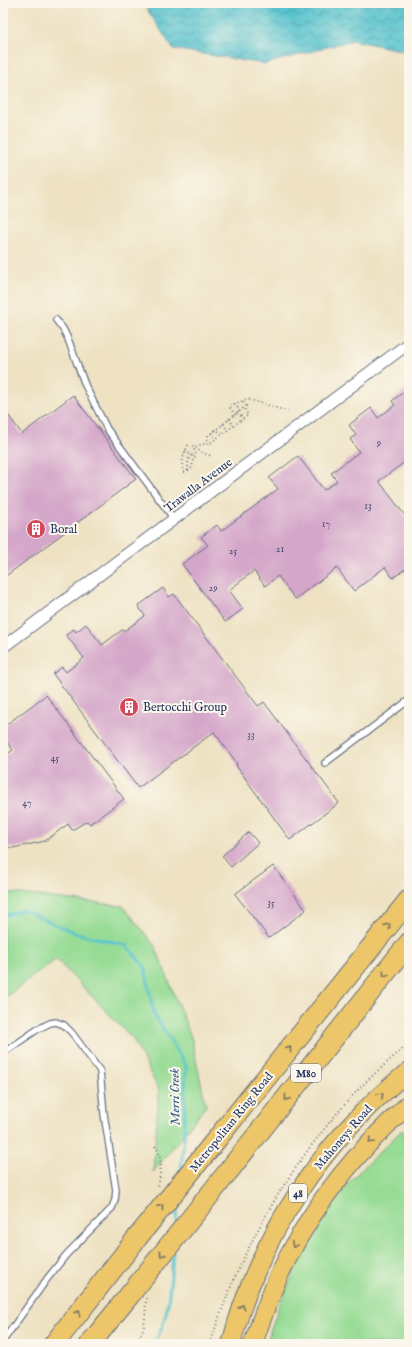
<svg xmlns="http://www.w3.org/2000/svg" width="412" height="1347" font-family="'IM FELL English',serif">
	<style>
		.green { fill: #97dc95; stroke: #59867a }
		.water { fill: url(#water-waves); stroke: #387996 }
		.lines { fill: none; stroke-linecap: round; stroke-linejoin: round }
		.stream { stroke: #56c3ce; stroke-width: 3 }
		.building { fill: #d4a6c9 }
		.lane-casing { stroke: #656e81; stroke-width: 8 }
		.street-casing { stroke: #656e81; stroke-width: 13 }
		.primary-casing { stroke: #656e81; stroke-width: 20 }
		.highway-casing { stroke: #656e81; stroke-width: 22 }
		.path { stroke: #656e81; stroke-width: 2; stroke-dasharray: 1 3; stroke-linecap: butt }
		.lane { stroke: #fff; stroke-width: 5.5 }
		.street { stroke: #fff; stroke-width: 11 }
		.primary { stroke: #ecc669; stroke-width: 18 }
		.highway { stroke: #ecc669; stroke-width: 20 }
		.highway-bridge-casing { stroke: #656e81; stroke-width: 22; stroke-linecap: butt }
		.highway-bridge { stroke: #ecc669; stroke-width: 20 }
		.oneway { stroke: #797363 }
		.labels { text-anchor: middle; stroke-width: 4; stroke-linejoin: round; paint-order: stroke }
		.number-label { font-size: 10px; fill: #494d79 }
		.shield { fill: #fbf7ec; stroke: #5e6b89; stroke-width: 1 }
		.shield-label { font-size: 11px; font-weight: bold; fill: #1b2f5e }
		.street-label { font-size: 12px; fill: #1b2f5e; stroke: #fbf7ec }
		.poi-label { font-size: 12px; fill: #1b2f5e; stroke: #fbf7ec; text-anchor: start }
		.water-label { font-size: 13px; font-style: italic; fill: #2d5b80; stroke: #fbf7ec }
	</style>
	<defs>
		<pattern id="water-waves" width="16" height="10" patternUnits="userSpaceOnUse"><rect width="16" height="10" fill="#56c3ce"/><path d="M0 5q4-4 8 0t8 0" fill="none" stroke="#469faa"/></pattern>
	</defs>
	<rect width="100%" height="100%" fill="#fbf7ec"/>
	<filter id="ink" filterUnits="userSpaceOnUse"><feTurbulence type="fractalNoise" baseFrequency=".025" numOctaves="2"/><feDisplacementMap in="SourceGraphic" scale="8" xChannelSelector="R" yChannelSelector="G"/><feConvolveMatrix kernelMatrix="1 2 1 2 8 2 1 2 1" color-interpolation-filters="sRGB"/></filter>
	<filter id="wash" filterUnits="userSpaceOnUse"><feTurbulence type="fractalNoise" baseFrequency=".012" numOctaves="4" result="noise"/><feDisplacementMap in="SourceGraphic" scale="16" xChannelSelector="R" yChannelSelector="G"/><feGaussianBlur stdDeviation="0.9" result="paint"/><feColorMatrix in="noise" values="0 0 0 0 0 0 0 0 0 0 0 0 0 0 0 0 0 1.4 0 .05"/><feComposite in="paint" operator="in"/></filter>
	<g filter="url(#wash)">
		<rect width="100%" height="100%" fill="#eee2c3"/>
		<!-- green -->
		<path class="green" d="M3,892L123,906L155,946L191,1037L206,1106L153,1172L159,1090L133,1039L56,959L3,999Z
			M402,1130L409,1145V1344H266L282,1297L310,1240L347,1184Z"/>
		<!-- water -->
		<path class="water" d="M143,3H409V52L353,40L265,64L173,49Z"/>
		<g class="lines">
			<!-- stream -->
			<path class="stream" d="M3,916L23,910L75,933L126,945L145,967L154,1014L186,1066L184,1137L181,1170
				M176,1224L178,1199
				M154,1344C170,1318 170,1283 173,1253"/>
		</g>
		<g id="blocks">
			<!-- building -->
			<path class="building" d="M409,388V459L379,481L409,521V566L393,578L385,567L354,591L337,568L295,599L278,576L265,586L254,571L229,590L243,609L225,622L182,564L208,545L201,537L217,525L221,531L278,489L269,478L298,456L324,490L337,481L331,473L359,452L350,439L356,435L349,425L371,408L378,418L395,405L392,401Z
				M73,395L136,479L3,578V408L22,434Z
				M163,588L169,597L174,594L258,706L264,702L339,803L290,840L237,767L236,762L214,732L138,788L53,674L62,667L66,672L84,658L66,635L74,629L76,632L86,624L102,645L122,630L124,631L145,616L138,606Z
				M46,695L124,799L90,824L87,821L72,830L68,824L45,841L13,848L3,846V757L13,750L3,737V727Z
				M249,832L258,843L231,867L222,856Z
				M273,866L306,910L269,938L235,894Z"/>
		</g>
	</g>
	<g filter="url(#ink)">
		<use href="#blocks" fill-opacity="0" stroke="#656e81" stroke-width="1"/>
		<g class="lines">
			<!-- lane casing -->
			<g class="lane-casing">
				<path id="lane" d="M56,320L63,329L68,339L85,385L107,429L174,519
					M325,763L409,700
					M3,1053L38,1029L50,1023L56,1022L64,1025L72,1033L100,1071L104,1114L116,1190L115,1200L112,1208L66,1255L47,1279L3,1341"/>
			</g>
			<!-- street casing -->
			<g class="street-casing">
				<path id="street" d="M3,647L409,343"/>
			</g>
			<!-- primary casing -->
			<g class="primary-casing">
				<path id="primary" d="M231,1344C259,1236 322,1140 409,1071
					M253,1344C263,1315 273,1286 287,1259C317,1200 360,1148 409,1104"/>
			</g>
			<!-- highway casing -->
			<g class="highway-casing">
				<path id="highway" d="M212,1145L409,900
					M204,1202L409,943
					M54,1344L137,1238
					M90,1344L132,1292"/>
			</g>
			<!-- path -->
			<path class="path" d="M235,404L237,406L239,411
				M238,412L243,419
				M235,415L229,406L247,399L290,412
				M229,419L234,426
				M223,424L228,430
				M214,430L224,433
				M211,433L216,439
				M207,444L208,436L246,406L243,401
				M188,445C184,454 180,463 184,472L192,468L193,460L196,455L192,443
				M196,447L202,444H209L248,415L244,408
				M196,447L200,452L212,456
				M185,451L194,457
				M188,471V460L191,455
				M155,1146C164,1159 160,1174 158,1188
				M134,1344C147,1332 145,1314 146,1298
				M210,1344C239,1253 284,1173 347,1102C366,1080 388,1062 409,1043"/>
			<!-- lane -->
			<use href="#lane" class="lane"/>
			<!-- street -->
			<use href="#street" class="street"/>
			<!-- primary -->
			<use href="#primary" class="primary"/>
			<!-- highway -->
			<use href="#highway" class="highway"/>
			<!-- highway-bridge casing -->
			<g class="highway-bridge-casing">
				<path id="highway-bridge" d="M137,1238L212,1145
					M132,1292L204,1202"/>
			</g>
			<!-- highway-bridge -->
			<use href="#highway-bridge" class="highway-bridge"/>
		</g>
		<!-- one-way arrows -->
		<defs><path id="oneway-chevron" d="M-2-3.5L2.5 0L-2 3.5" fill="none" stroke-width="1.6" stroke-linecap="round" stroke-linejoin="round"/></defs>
		<g class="oneway">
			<use href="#oneway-chevron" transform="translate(388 926) rotate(-51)"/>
			<use href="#oneway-chevron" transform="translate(385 974) rotate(128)"/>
			<use href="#oneway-chevron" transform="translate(289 1049) rotate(-51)"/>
			<use href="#oneway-chevron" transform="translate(381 1095) rotate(-43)"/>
			<use href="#oneway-chevron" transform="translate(287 1098) rotate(128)"/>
			<use href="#oneway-chevron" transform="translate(371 1141) rotate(134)"/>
			<use href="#oneway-chevron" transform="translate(161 1207) rotate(-51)"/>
			<use href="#oneway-chevron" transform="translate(294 1245) rotate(119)"/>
			<use href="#oneway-chevron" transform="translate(162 1254) rotate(129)"/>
			<use href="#oneway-chevron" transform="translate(242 1307) rotate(-72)"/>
			<use href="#oneway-chevron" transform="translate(78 1313) rotate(-52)"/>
		</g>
	</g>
	<!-- icons -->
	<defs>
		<g id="building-disc" transform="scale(1)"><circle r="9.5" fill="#d1495b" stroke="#fbf7ec"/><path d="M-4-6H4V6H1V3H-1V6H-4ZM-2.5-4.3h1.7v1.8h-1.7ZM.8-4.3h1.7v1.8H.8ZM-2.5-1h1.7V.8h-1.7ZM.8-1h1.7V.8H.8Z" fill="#fff"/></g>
	</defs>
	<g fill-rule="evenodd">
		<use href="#building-disc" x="36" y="529"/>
		<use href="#building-disc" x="129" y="707"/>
	</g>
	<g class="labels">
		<!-- number labels -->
		<g class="number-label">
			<text x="379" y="446">9</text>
			<text x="368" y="509">13</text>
			<text x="326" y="527">17</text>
			<text x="280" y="552">21</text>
			<text x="233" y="554">25</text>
			<text x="213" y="591">29</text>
			<text x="251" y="738">33</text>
			<text x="55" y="761">45</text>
			<text x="27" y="806">47</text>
			<text x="271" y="906">35</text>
		</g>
		<!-- shield labels -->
		<g class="shield">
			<rect x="291" y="1064" width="30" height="18" rx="3"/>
			<rect x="289" y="1184" width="18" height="18" rx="3"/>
		</g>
		<g class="shield-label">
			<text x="306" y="1077">M80</text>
			<text x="298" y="1197">48</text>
		</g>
		<!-- street labels -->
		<g class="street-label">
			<text transform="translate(198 485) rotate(-37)" y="4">Trawalla Avenue</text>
			<text transform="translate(231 1122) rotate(-51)" y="4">Metropolitan Ring Road</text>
			<text transform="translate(343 1137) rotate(-49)" y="4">Mahoneys Road</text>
		</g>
		<!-- poi labels -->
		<g class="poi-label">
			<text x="50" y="533">Boral</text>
			<text x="143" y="711">Bertocchi Group</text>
		</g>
		<!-- water labels -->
		<g class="water-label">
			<text transform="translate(174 1097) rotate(-91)" y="5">Merri Creek</text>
		</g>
	</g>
	<!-- margin -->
	<rect width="412" height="1347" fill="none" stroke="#fbf7ec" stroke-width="16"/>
</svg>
